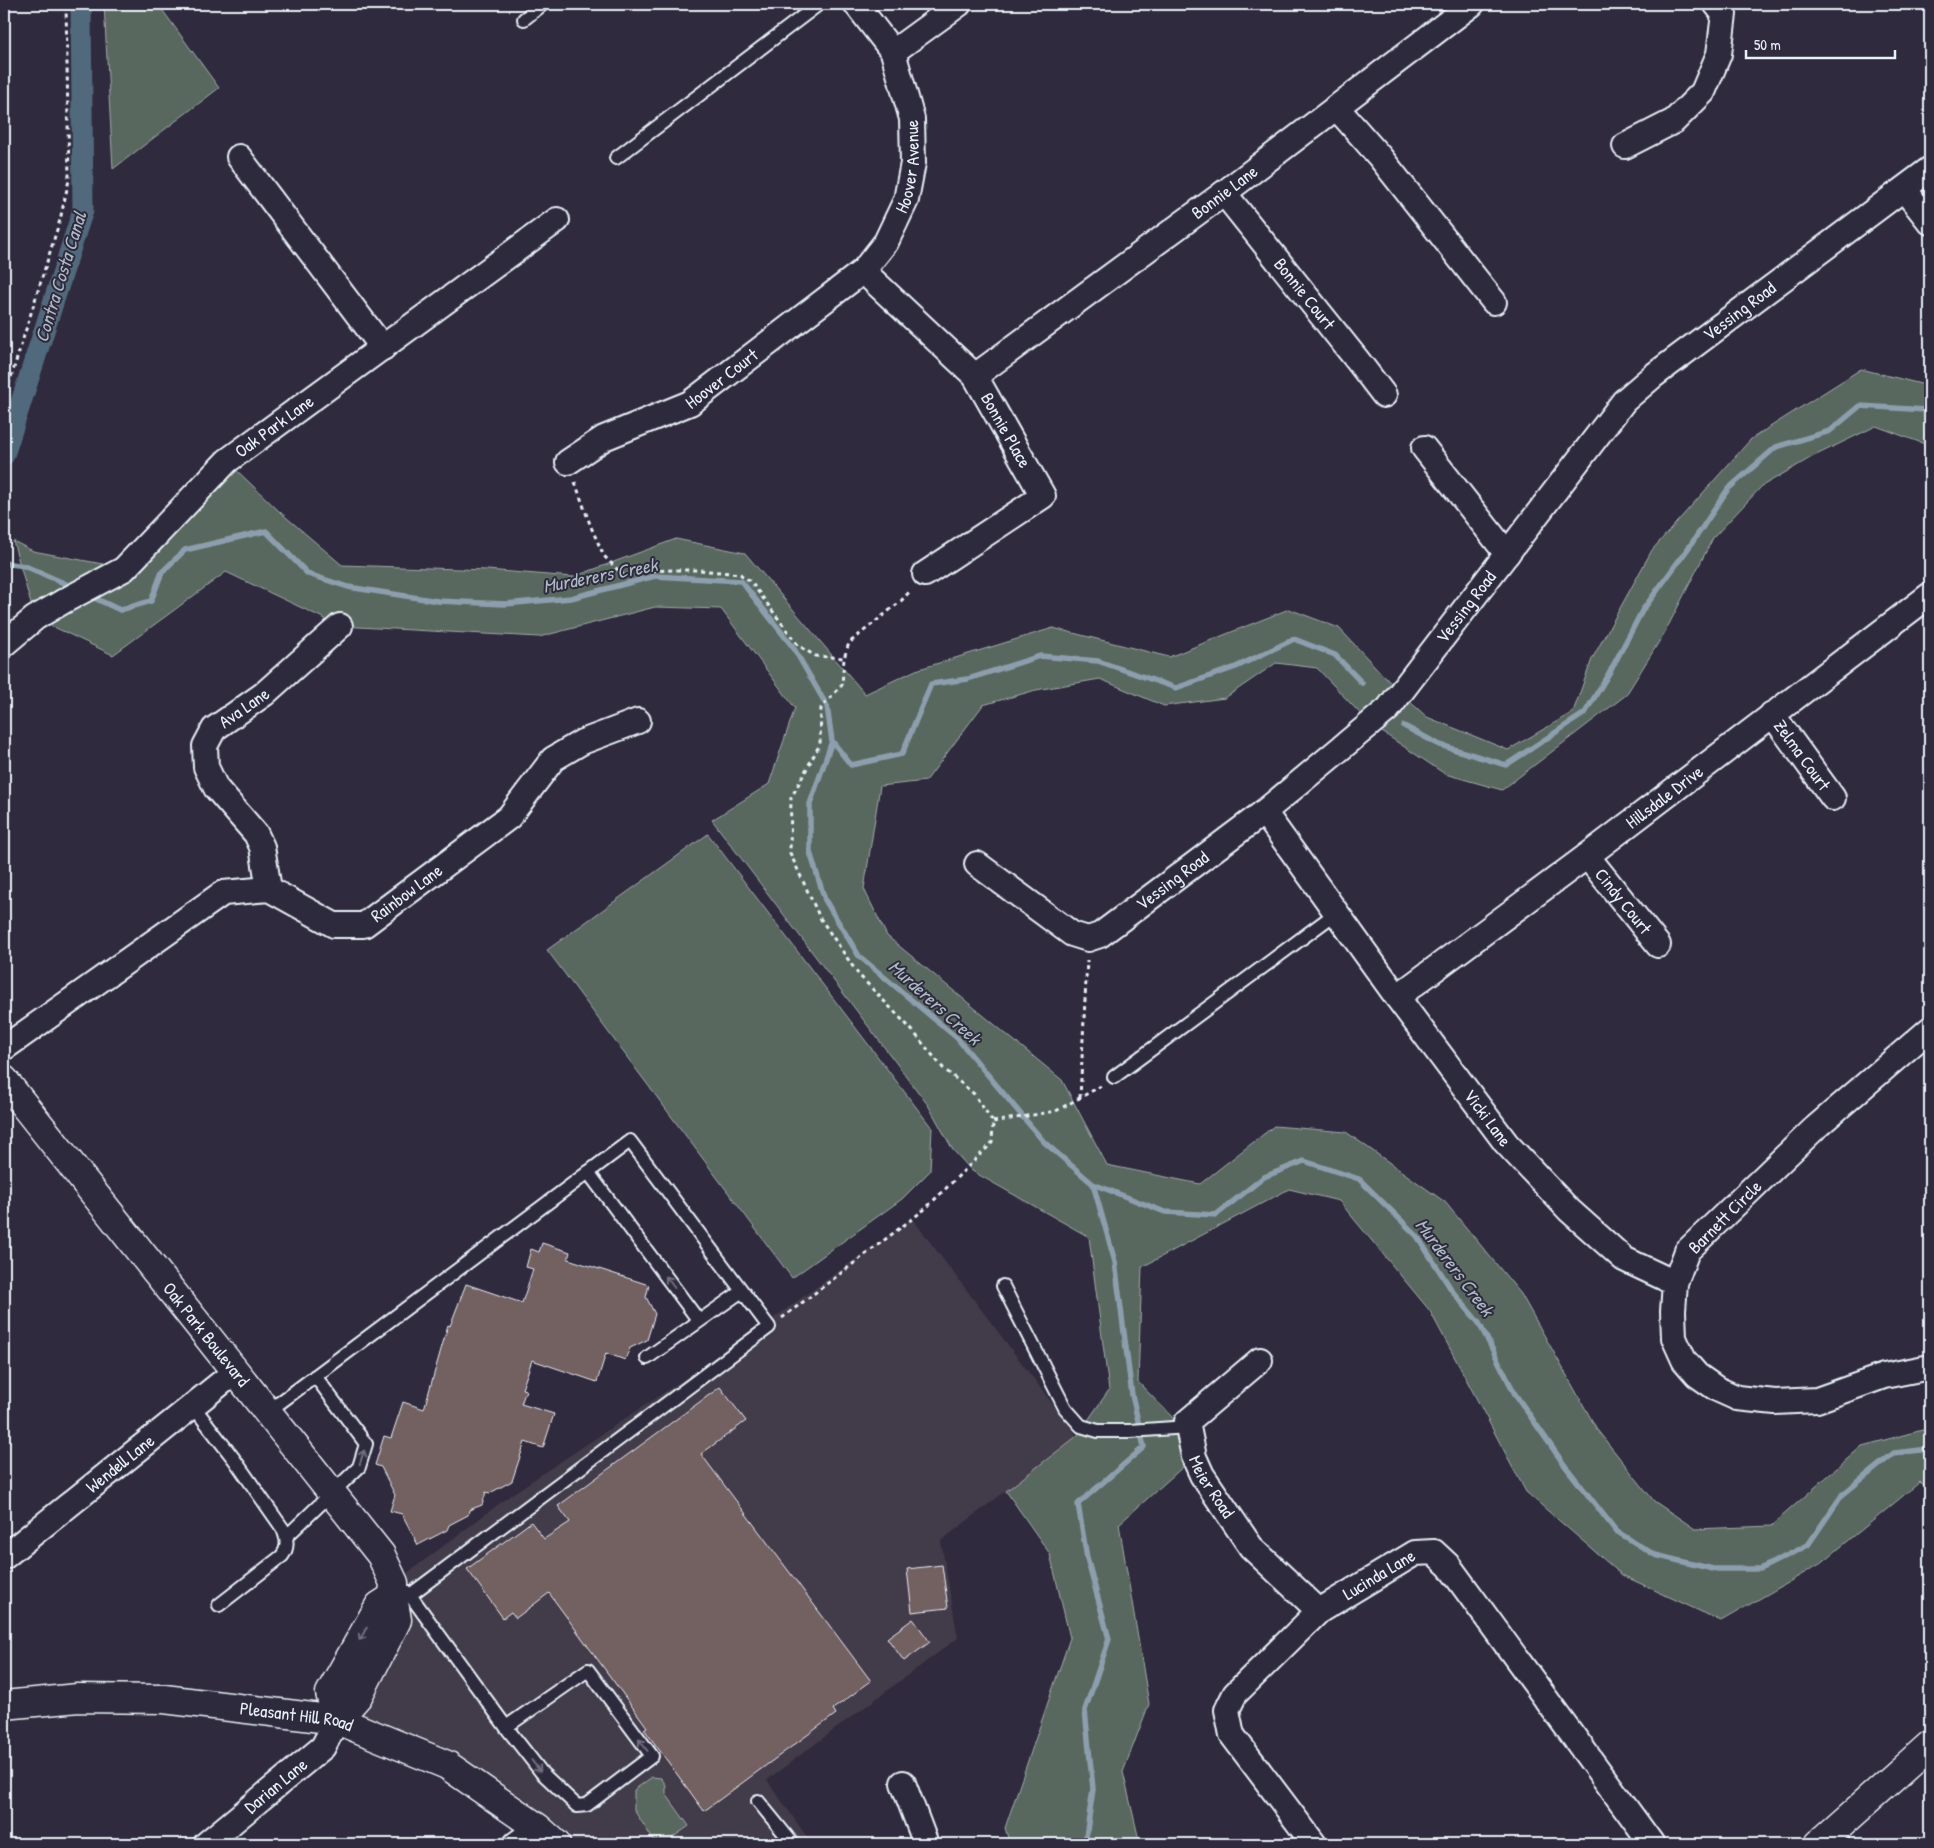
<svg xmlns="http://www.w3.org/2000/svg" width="1934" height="1848" font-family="'Patrick Hand',sans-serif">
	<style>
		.built { fill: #433a48 }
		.green { fill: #59675e; stroke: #a0acab }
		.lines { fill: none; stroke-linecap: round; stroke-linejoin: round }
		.stream { stroke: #8d9fae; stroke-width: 5.5 }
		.canal { stroke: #51697c; stroke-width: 21 }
		.building { fill: #736060; stroke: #e8f1f8 }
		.service-casing { stroke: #e8f1f8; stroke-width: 16 }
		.minor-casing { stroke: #e8f1f8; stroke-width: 28 }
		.tertiary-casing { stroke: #e8f1f8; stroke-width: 31 }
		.path { stroke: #e8f1f8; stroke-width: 3; stroke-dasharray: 4 4; stroke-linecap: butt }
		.service { stroke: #2f2a3d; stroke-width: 12 }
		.minor { stroke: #2f2a3d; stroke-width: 24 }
		.tertiary { stroke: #2f2a3d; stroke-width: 28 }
		.oneway { stroke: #70707e }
		.labels { text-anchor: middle; stroke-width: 4; stroke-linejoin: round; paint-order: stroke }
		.street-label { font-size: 18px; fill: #e8f1f8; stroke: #2f2a3d }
		.water-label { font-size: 19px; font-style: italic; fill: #acbbc6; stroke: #2f2a3d }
	</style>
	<rect width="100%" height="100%" fill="#2f2a3d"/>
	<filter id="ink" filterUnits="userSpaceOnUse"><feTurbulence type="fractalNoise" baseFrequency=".02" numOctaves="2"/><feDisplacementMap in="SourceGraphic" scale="10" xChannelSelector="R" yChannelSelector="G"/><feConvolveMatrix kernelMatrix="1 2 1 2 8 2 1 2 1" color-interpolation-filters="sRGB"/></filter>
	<g filter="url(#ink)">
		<!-- built -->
		<path class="built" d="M912,1218L1077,1436L941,1541L958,1638L767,1780L812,1844H556L538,1828L337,1720L394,1583L512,1494L753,1333Z"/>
		<!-- green -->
		<path class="green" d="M104,4H158L219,88L113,169Z
			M1861,369L1925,385L1930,389V446L1876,426L1812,457L1762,486L1713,538L1665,632L1626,695L1502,790L1445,774L1370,724L1317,668L1276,663L1225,698L1164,706L1100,679L1036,690L983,705L926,781L880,786L864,889L887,936L1062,1080L1107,1165L1200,1184L1274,1126L1346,1132L1445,1202L1521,1294L1598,1431L1654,1501L1695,1529L1771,1526L1862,1446L1930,1428V1491L1920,1482L1820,1564L1721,1621L1622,1575L1526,1492L1430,1311L1339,1201L1289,1189L1142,1267L1138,1382L1178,1423L1194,1457L1119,1524L1149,1704L1123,1772L1140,1844H1010L1005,1828L1070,1638L1050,1554L1006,1491L1077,1436L1109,1390L1089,1237L972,1171L953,1150L928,1105L712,820L769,784L795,708L721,609L655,607L539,637L340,626L226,572L113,655L35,618L13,541L33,551L124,568L227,461L280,512L342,565L487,570L573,577L676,539L745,553L865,694L916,670L1053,628L1169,657L1289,609L1339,628L1400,693L1427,717L1508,750L1573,712L1592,659L1652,550L1751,439Z
			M708,834L932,1128L930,1171L902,1199L792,1278L547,950Z
			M652,1777L661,1778L666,1785V1794L689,1826L672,1838V1844H656L634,1810V1790Z"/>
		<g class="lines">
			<!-- stream -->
			<path class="stream" d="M4,563L25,566L75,588
				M88,595L120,610L151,601L162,572L185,550L266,531L308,574L348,587L438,601L505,604L571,598L655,576L741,581L793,647L827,706L832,741L810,804V852L825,900L859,956L957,1038L1044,1142L1093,1184L1165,1212L1216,1215L1264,1177L1304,1161L1359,1179L1417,1236L1453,1292L1479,1323L1515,1394L1563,1463L1616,1531L1655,1555L1713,1569H1760L1808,1545L1842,1495L1894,1453L1930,1449
				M1404,726L1440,745L1506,765L1585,713L1612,668L1642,611L1692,543L1728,489L1776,447L1830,431L1860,406L1927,410L1930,413
				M832,741L851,765L902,754L931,684L968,679L1040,656L1098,661L1176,688L1236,667L1294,639L1335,655L1362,683
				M1085,1844L1093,1789L1085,1710L1109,1639L1087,1558L1078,1504L1144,1447L1132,1395L1115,1262L1093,1184"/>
			<!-- canal -->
			<path class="canal" d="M4,455L83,210L81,4"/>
		</g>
		<!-- building -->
		<path class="building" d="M542,1243L570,1252L568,1259L649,1285L646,1297L655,1314L647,1340L630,1348L625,1360L606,1353L597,1382L532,1360L522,1389L526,1390L521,1404L554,1414L543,1448L525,1442L512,1481L490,1493L486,1492L482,1505L469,1510L468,1515L449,1525L447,1530L418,1545L402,1514L390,1511L395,1495L381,1467L375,1465L384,1436L391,1438L403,1402L424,1409L448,1325L450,1326L466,1284L522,1303L533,1269L526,1267L531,1249L539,1252Z
			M720,1387L746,1421L701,1454L871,1681L833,1709L836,1714L704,1811L644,1729L647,1727L549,1593L516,1618L511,1612L503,1618L467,1569L531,1522L544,1539L570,1522L558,1506Z
			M942,1565L948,1608L912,1612L907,1569Z
			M913,1619L930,1642L904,1661L887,1638Z"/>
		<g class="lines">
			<!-- service casing -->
			<g class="service-casing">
				<path id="service" d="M524,19L543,4
					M616,158L819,4
					M1114,1077L1336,913
					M588,1172L699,1321
					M1003,1286L1065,1408L1081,1426L1098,1431H1130L1188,1427
					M647,1358L742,1291
					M193,1406L234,1459L283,1529C287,1539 289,1547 282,1556L219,1605
					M266,1413L630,1141L769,1327L410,1595
					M286,1537L359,1467L366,1444L315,1376
					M404,1590L410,1595L506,1727L542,1773L577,1806L587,1805L652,1756L588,1670L506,1727
					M758,1801L793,1844"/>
			</g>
			<!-- minor casing -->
			<g class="minor-casing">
				<g id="minor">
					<path d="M893,52L959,4"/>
					<path d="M1336,107L1380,157L1494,302"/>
					<path d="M1625,146L1674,121L1703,92L1719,54L1724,14L1716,4"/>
					<path d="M239,157L383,348"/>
					<path d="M1904,189L1930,222"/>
					<path id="s1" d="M1224,193L1358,361L1384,395"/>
					<path id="s2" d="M863,271L975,376L1043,496L925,574"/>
					<path id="s3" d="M975,376L1224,193L1472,4"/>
					<path d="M1424,448L1507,554"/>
					<path id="s4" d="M568,462L604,438L690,403L863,271L886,242L906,200L913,163L912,119L893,52L856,4"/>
					<path id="s5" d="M4,644L35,618L64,601L124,569L227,461L557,220"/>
					<path id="s6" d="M1772,714L1833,798"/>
					<path id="s7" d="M1264,812L1397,997L1506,1143L1569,1210L1624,1259L1675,1283"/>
					<path id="s8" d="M1587,856L1658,945"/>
					<path id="s9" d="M977,864L1072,934L1088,939L1100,935L1264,812L1388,709L1624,401L1653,376L1930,169"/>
					<path id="s10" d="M269,889L262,847L256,834L216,788L206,767L205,746L214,729L264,694L340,626"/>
					<path id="s11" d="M1397,997L1587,856L1930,595"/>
					<path d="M1930,1029L1815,1128L1687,1251L1675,1283L1673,1311L1674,1338L1684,1360L1697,1375L1717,1389L1737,1398L1775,1402L1817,1400L1884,1376L1930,1367"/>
					<path id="s12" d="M4,1048L223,893L269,889L334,925H364L509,817L553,759L582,742L638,721"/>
					<path id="s13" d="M1260,1360L1187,1422L1194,1457L1202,1475L1251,1547L1319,1611"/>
					<path id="s14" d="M4,1557L236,1371"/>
					<path d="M903,1783L926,1844"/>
					<path id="s15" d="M206,1844L323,1747L337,1720"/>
					<path d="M516,1844L538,1828"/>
					<path id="s16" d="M1314,1844L1232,1735L1227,1710L1235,1694L1319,1611L1415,1553L1434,1552L1449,1566L1652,1844"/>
				</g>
			</g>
			<!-- tertiary casing -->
			<g class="tertiary-casing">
				<g id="tertiary">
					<path id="s17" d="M4,1080L381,1555L394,1583L393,1597L397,1620L358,1696L337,1720"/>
					<path id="s18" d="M4,1705L78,1698L164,1699L337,1720L447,1765L538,1828L556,1844"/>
					<path d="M337,1720L330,1693L379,1606L393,1597"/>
					<path d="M1819,1844L1930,1745"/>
				</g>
			</g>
			<!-- path -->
			<path class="path" d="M4,400L60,220L69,180L66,4
				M575,482L591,527L604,556L623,575L644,571L672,570H699L740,574L751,582L798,645L815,656L844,658
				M1080,1098L1087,960
				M993,1122L1056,1111L1101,1086
				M782,1318L925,1209L992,1143L993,1122L974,1094L943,1068L911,1029L858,974L820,918L790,853L791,798L820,744L821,708L842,685L844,658L849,643L901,601L911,590"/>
			<!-- service -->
			<use href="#service" class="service"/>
			<!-- minor -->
			<use href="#minor" class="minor"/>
			<!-- tertiary -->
			<use href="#tertiary" class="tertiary"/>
		</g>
		<!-- one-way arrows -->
		<defs><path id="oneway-shaft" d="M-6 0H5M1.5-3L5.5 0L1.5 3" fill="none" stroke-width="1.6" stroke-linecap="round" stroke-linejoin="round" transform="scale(1.25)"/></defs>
		<g class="oneway">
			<use href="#oneway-shaft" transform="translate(670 1282) rotate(-127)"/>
			<use href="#oneway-shaft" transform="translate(362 1457) rotate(-72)"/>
			<use href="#oneway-shaft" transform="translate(363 1634) rotate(120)"/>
			<use href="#oneway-shaft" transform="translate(643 1745) rotate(-127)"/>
			<use href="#oneway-shaft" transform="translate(536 1766) rotate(52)"/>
		</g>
	</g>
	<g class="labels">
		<!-- street labels -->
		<g class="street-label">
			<text dy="6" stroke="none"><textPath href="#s4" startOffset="471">Hoover Avenue</textPath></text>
			<text dy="6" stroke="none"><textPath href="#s3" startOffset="310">Bonnie Lane</textPath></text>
			<text dy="6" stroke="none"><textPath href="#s1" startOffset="129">Bonnie Court</textPath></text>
			<text dy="6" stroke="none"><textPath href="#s9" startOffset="1048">Vessing Road</textPath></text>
			<text dy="6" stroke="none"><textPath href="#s4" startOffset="176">Hoover Court</textPath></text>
			<text dy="6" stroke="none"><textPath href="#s5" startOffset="350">Oak Park Lane</textPath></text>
			<text dy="6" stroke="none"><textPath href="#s2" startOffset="216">Bonnie Place</textPath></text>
			<text dy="6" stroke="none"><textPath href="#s9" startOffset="642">Vessing Road</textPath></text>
			<text dy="6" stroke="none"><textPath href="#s10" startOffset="218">Ava Lane</textPath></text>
			<text dy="6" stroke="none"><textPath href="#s6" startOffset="51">Zelma Court</textPath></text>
			<text dy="6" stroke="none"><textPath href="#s11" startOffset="334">Hillsdale Drive</textPath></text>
			<text dy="6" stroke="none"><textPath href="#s9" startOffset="238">Vessing Road</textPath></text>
			<text dy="6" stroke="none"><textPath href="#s12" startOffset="472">Rainbow Lane</textPath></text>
			<text dy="6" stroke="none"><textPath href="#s8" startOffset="58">Cindy Court</textPath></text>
			<text dy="6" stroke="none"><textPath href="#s7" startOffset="379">Vicki Lane</textPath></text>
			<text transform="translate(1725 1217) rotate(-45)" y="6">Barnett Circle</text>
			<text dy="6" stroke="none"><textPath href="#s17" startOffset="325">Oak Park Boulevard</textPath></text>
			<text dy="6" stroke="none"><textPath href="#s14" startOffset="149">Wendell Lane</textPath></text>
			<text dy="6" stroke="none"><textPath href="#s13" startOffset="166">Meier Road</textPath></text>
			<text dy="6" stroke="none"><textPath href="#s16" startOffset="368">Lucinda Lane</textPath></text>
			<text dy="6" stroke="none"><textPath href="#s18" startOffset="294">Pleasant Hill Road</textPath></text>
			<text dy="6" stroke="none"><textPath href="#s15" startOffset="91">Darian Lane</textPath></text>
		</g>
		<!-- water labels -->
		<g class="water-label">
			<text transform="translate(60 277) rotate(-73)" y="7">Contra Costa Canal</text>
			<text transform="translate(600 575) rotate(-11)" y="7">Murderers Creek</text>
			<text transform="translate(935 1002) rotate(42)" y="7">Murderers Creek</text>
			<text transform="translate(1455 1267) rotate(53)" y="7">Murderers Creek</text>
		</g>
	</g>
	<!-- margin -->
	<rect width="1934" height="1848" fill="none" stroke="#2f2a3d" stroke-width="20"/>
	<rect x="10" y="10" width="1914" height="1828" fill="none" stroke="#e8f1f8" stroke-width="2" filter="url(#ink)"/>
	<!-- scale -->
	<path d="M1746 50v8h149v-8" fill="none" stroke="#e8f1f8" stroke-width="2.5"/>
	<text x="1754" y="50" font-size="15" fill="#e8f1f8" stroke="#2f2a3d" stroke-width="4" paint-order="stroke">50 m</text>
</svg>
